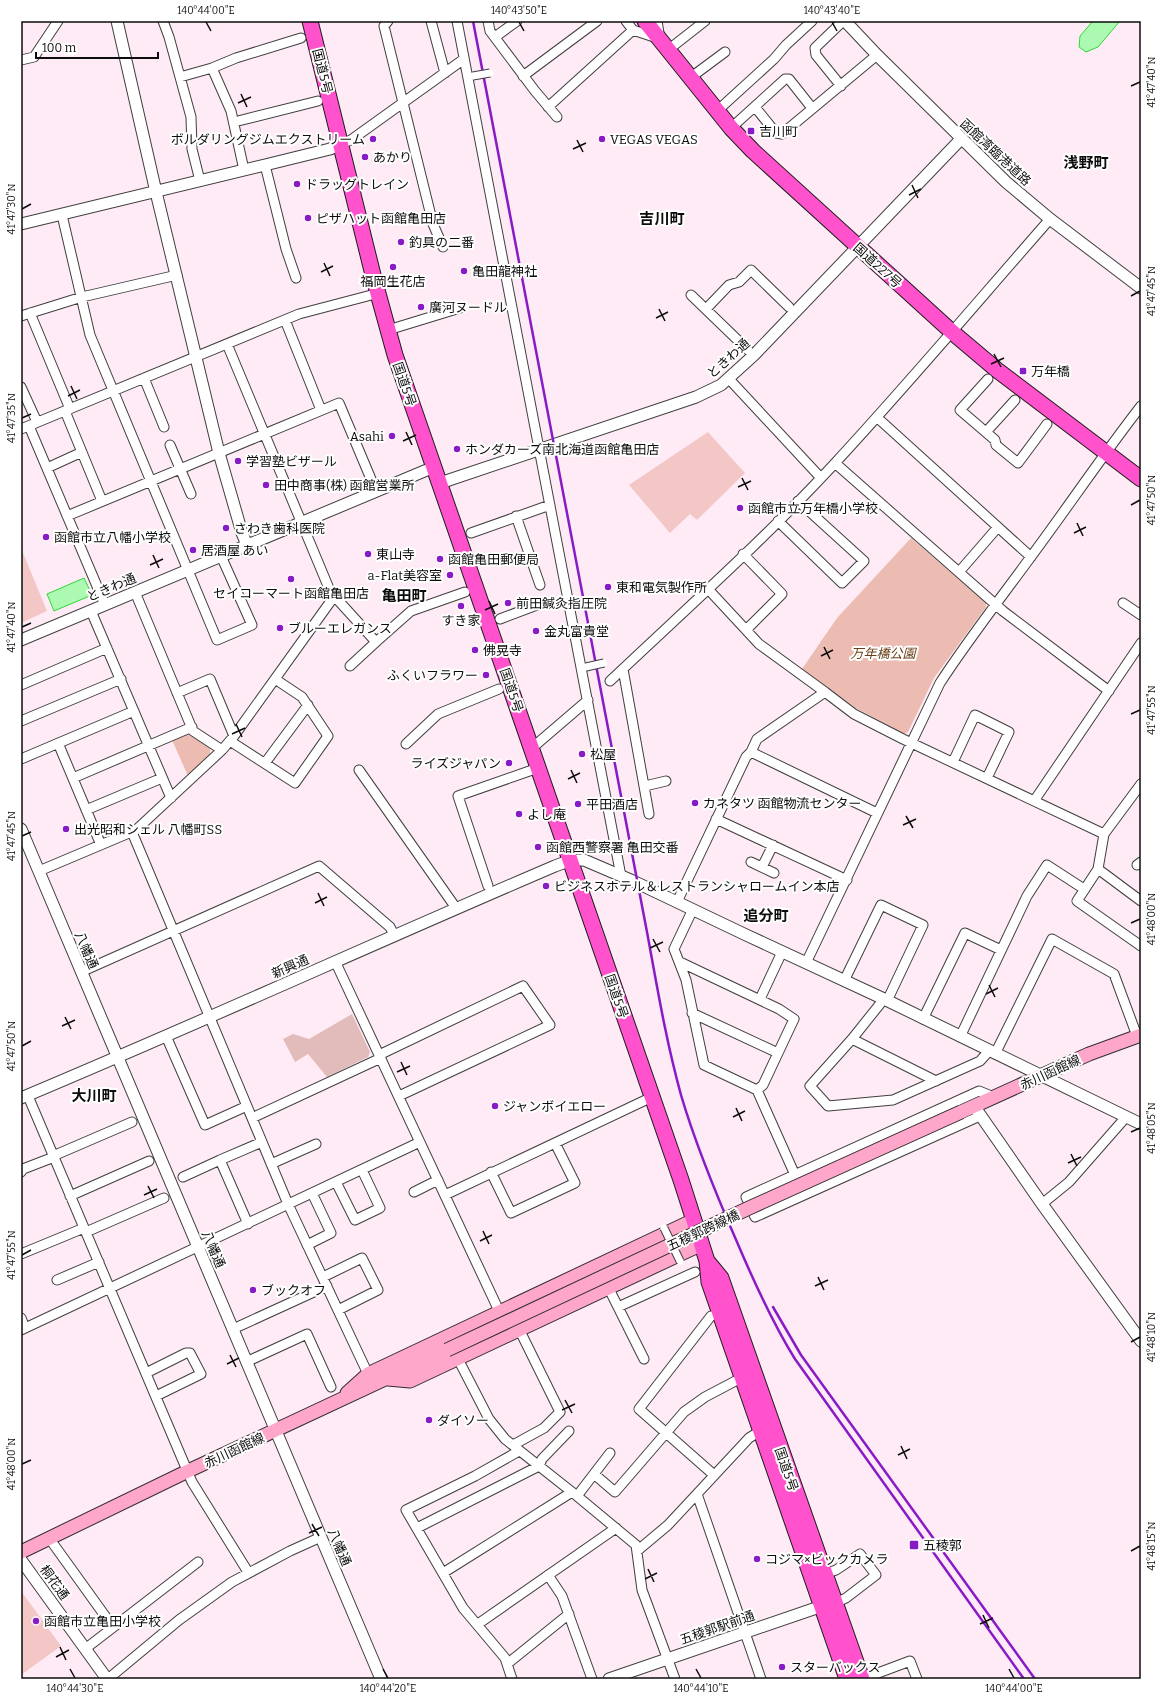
<svg xmlns="http://www.w3.org/2000/svg" width="1162" height="1700" font-family="Bitter,'Noto Sans JP',serif">
	<style>
		.green { fill: #ecbcb2 }
		.cemetery { fill: #e2bcbb }
		.pitch { fill: #f3c7c5 }
		.water { fill: #acfab1; stroke: #2ed73d }
		.lines { fill: none; stroke-linecap: round; stroke-linejoin: round }
		.minor-casing { stroke: #3f3f3f; stroke-width: 11 }
		.tertiary-casing { stroke: #3f3f3f; stroke-width: 13 }
		.secondary-casing { stroke: #2e2e2e; stroke-width: 15 }
		.trunk-casing { stroke: #1d1d1d; stroke-width: 17 }
		.minor { stroke: #fff; stroke-width: 9 }
		.tertiary { stroke: #fff; stroke-width: 11 }
		.secondary { stroke: #ffa6cb; stroke-width: 13 }
		.trunk { stroke: #ff52cc; stroke-width: 15 }
		.rail { stroke: #891bc6; stroke-width: 2.5 }
		.pedestrian-bridge-casing { stroke: #3f3f3f; stroke-width: 9; stroke-linecap: butt }
		.secondary-bridge-casing { stroke: #2e2e2e; stroke-width: 15; stroke-linecap: butt }
		.pedestrian-bridge { stroke: #fff; stroke-width: 7 }
		.secondary-bridge { stroke: #ffa6cb; stroke-width: 13 }
		.ticks { fill: none; stroke: #0c0c0c; stroke-width: 1.5 }
		.poi-dot { fill: #891bc6; stroke: #fff; stroke-width: 1.5 }
		.labels { text-anchor: middle; stroke-width: 4; stroke-linejoin: round; paint-order: stroke }
		.street-label { font-size: 13px; fill: #0c0c0c; stroke: #fff }
		.poi-label { font-size: 13px; fill: #0c0c0c; stroke: #fff; text-anchor: start }
		.park-label { font-size: 13px; font-style: italic; fill: #683f18; stroke: #fff }
		.quarter-label { font-size: 15px; font-weight: bold; fill: #0c0c0c; stroke: #fff }
		.neatline { fill: none; stroke: #0c0c0c; stroke-width: 1.5 }
		.ticks-label { font-size: 10px; text-anchor: middle; fill: #0c0c0c }
	</style>
	<rect width="100%" height="100%" fill="#ffebf5"/>
	<!-- green -->
	<path class="green" d="M911,538L986,603V607L934,678L908,732L904,734L856,708L802,669L837,618Z
		M184,735H189L210,748V754L188,776L172,740Z"/>
	<!-- cemetery -->
	<path class="cemetery" d="M352,1014L370,1052L368,1057L327,1077L308,1054L295,1062L283,1039L293,1034L309,1039Z"/>
	<!-- pitch -->
	<path class="pitch" d="M708,432L745,473L697,520L690,514L670,533L629,485Z
		M21,548L47,611L21,623Z
		M21,1591L61,1646L21,1675Z"/>
	<!-- water -->
	<path class="water" d="M1093,21H1120L1098,47L1086,52L1079,47L1080,36Z
		M84,578L92,595L54,611L47,594Z"/>
	<g class="lines">
		<!-- minor casing -->
		<g class="minor-casing">
			<path id="minor" d="M163,21L169,37L191,117L192,149L200,181
				M388,21L384,26L433,224L443,247
				M431,21L445,73
				M457,21L621,876
				M488,21L490,31L535,91L557,117
				M626,21L633,30L660,39L657,21
				M495,37L517,21
				M668,50L705,21
				M21,60L34,57L58,21
				M523,76L597,21
				M180,77L212,68
				M690,78L725,52
				M841,86L816,55L815,48L843,21
				M548,107L633,30
				M755,107L776,133L782,134L877,55
				M717,111L774,59L786,45L812,21
				M234,122L318,101
				M731,128L785,79H789L812,108
				M341,144L351,140L464,59
				M265,165L286,249L296,278
				M244,170L231,111L212,68L236,58L301,38
				M62,215L90,335L217,640L252,625L221,556
				M691,295L748,350
				M706,309L729,285L739,282L751,270L789,307
				M30,313L70,409
				M21,316L82,297L177,275
				M285,320L321,410
				M388,330L460,308
				M227,344L333,598H336L376,642L411,611L465,592
				M144,378L164,427
				M729,379L821,478
				M988,379L960,410L995,440L996,445L1018,463L1047,424
				M21,387L37,422
				M65,411L102,501
				M881,421L1031,557
				M29,426L105,605
				M21,429L299,314L379,293
				M986,432L1015,400
				M170,445L191,494
				M835,463L1003,611L1109,691
				M47,468L82,452
				M67,516L339,403L376,491
				M516,516L540,585
				M778,521L842,583L864,561L798,501
				M471,533L550,505
				M743,554L782,594L746,630
				M959,572L998,527
				M708,589L759,644L825,692
				M135,592L193,731L222,750
				M1123,603L1141,615
				M91,611L171,798
				M500,619L542,603
				M350,666L376,642
				M623,669L649,814
				M610,681C686,609 765,539 836,462C909,383 979,300 1050,219
				M21,685L107,648
				M177,693L210,679L234,736
				M21,721L121,679
				M230,741L295,783L328,736L302,697L275,679
				M58,743L101,845
				M406,744L438,714L499,689
				M532,748L588,700
				M751,752L877,813
				M21,759L134,711
				M953,762L975,715L1009,732L987,778
				M265,763L308,705
				M359,770L456,908
				M73,778L192,727
				M645,786L666,781
				M1034,801L1141,643
				M86,810L162,778
				M716,819L847,880
				M132,832L288,1204L368,1374
				M751,862L774,873
				M1137,865L1141,862
				M762,867L773,845
				M1098,869L1104,834L1141,784
				M39,871L136,830L222,750L234,736L333,598
				M488,886L458,796L538,768
				M1141,901L1098,869L1077,901L1141,946
				M677,902L746,757L751,752L757,739L825,692L854,714L903,739L1104,834
				M693,909L674,949L686,980L704,1065L757,1090L795,1175
				M335,961L500,1313
				M680,962L779,1009L794,1019L763,1085L757,1090
				M806,963L940,683C968,640 1000,599 1030,558C1068,507 1102,456 1141,406
				M81,972L319,866L390,927L394,935
				M844,981L881,905L923,925L887,1001
				M760,999L782,952
				M884,999L852,1039L810,1086L828,1106L893,1100L980,1061L989,1051
				M692,1013L778,1053
				M923,1019L965,933L1001,950
				M166,1036L205,1125L247,1106
				M960,1037L1027,896L1047,865L1084,889
				M852,1039L936,1081
				M995,1054L1052,939L1114,974L1137,1036
				M379,1055L523,986L550,1025L399,1096
				M28,1096L192,1482L248,1572
				M980,1116L755,1217L746,1197L979,1091L994,1097
				M252,1118L381,1058
				M53,1156L132,1122
				M271,1164L316,1144
				M21,1172L23,1169L54,1157
				M491,1172L511,1213L575,1183L555,1143
				M183,1177L220,1160
				M336,1182L355,1220L380,1208L362,1170
				M414,1192L438,1180
				M445,1195L652,1097
				M70,1196L149,1161
				M1042,1204L1069,1182L1126,1117
				M248,1224L220,1160L262,1142
				M86,1232L164,1198
				M307,1245L331,1233L312,1193
				M21,1254L84,1228
				M323,1277L362,1258L378,1290L338,1310
				M57,1280L99,1262
				M608,1287L644,1359
				M618,1307L695,1272
				M711,1316L639,1409L714,1475
				M21,1318L25,1328
				M233,1329L327,1286
				M21,1330L420,1142
				M458,1359L489,1419L505,1439L577,1496L636,1545L642,1590L675,1679
				M246,1362L307,1334L331,1387
				M146,1373L186,1353H190L201,1374L156,1396
				M513,1445L544,1428L560,1412L519,1329
				M594,1474L615,1492L684,1412L705,1397L741,1378
				M697,1494L761,1679
				M577,1496L610,1453
				M417,1528L539,1466L542,1459L569,1431
				M49,1538L113,1627
				M637,1551L668,1525L749,1438L760,1431
				M443,1573L572,1492
				M824,1574L836,1570L860,1554L876,1575L846,1598L835,1603
				M548,1575L562,1596L592,1679
				M478,1624L616,1528
				M85,1649L198,1562
				M507,1664L569,1614
				M108,1679L179,1620L232,1582L290,1551L321,1537
				M512,1679L505,1658L463,1608L406,1510L475,1476L519,1451
				M862,1679L910,1661L917,1679"/>
		</g>
		<!-- tertiary casing -->
		<g class="tertiary-casing">
			<path id="tertiary" d="M117,21L156,192L219,453L242,533L247,545
				M845,21L877,55L1006,182L1050,219L1141,288
				M21,224L265,165L330,149L341,144
				M440,483L696,397L721,385L754,355L961,139
				M21,640L434,467
				M21,829L381,1679
				M21,1098C200,1023 377,942 555,866L571,860H584L633,881L744,934L884,999L1141,1124
				M974,1106L1042,1204L1141,1341
				M21,1560L107,1679
				M609,1679L828,1604"/>
		</g>
		<!-- secondary casing -->
		<g class="secondary-casing">
			<path id="secondary" d="M961,1112L1089,1054L1141,1035
				M388,1379L410,1381L702,1244
				M347,1393L368,1374L694,1220
				M21,1552L188,1471L447,1350"/>
		</g>
		<!-- trunk casing -->
		<g class="trunk-casing">
			<path id="trunk" d="M310,21L374,279L395,355L681,1180L707,1261L709,1282L847,1679
				M645,21L731,128L753,151L952,332L997,370L1141,479
				M707,1261L721,1278L862,1679"/>
		</g>
		<!-- minor -->
		<use href="#minor" class="minor"/>
		<!-- tertiary -->
		<use href="#tertiary" class="tertiary"/>
		<!-- secondary -->
		<use href="#secondary" class="secondary"/>
		<!-- trunk -->
		<use href="#trunk" class="trunk"/>
		<!-- rail -->
		<path class="rail" d="M473,21L647,932C657,986 666,1041 681,1095C696,1146 716,1194 737,1242C754,1282 772,1322 795,1359L1024,1679
			M773,1307L801,1355L1035,1679"/>
		<!-- pedestrian-bridge casing -->
		<g class="pedestrian-bridge-casing">
			<path id="pedestrian-bridge" d="M473,76L490,73
				M586,667L604,663
				M664,1228L680,1261"/>
		</g>
		<!-- secondary-bridge casing -->
		<g class="secondary-bridge-casing">
			<path id="secondary-bridge" d="M447,1350L749,1208L961,1112"/>
		</g>
		<!-- pedestrian-bridge -->
		<use href="#pedestrian-bridge" class="pedestrian-bridge"/>
		<!-- secondary-bridge -->
		<use href="#secondary-bridge" class="secondary-bridge"/>
	</g>
	<!-- ticks -->
	<path class="ticks" d="M206,22L211,31M519,22L524,31M832,22L837,31M1131,86L1140,82M241,94L247,107M238,103L251,97M577,140L583,152M573,149L586,143M912,185L918,198M909,195L921,189M22,209L31,204M324,263L330,276M321,272L333,266M1131,296L1140,291M659,309L665,321M656,318L668,312M994,354L1001,367M991,364L1004,358M71,386L77,399M68,396L80,390M22,418L31,414M406,432L412,445M403,441L416,435M742,478L748,490M738,487L751,481M1131,505L1140,500M1077,523L1083,536M1074,533L1086,527M153,555L159,568M150,565L163,559M489,601L495,614M485,610L498,604M22,627L31,623M824,647L830,659M821,656L833,650M1131,714L1140,710M236,724L242,737M232,734L245,728M571,770L577,783M568,779L580,773M906,816L913,828M903,825L916,819M22,836L31,832M318,893L324,906M315,903L327,897M1131,923L1140,919M653,939L660,952M650,948L663,942M989,985L995,997M986,994L998,988M65,1017L71,1029M62,1026L75,1020M22,1046L31,1041M401,1062L407,1075M397,1072L410,1066M736,1108L742,1121M733,1117L745,1111M1131,1132L1140,1128M1071,1154L1077,1166M1068,1163L1081,1157M148,1186L154,1198M144,1195L157,1189M483,1231L489,1244M480,1241L492,1235M22,1255L31,1250M818,1277L824,1290M815,1286L828,1280M1131,1342L1140,1337M230,1355L236,1367M227,1364L239,1358M565,1400L572,1413M562,1410L575,1404M901,1446L907,1459M898,1455L910,1449M22,1464L31,1460M312,1524L319,1536M309,1533L322,1527M1131,1551L1140,1546M648,1569L654,1582M645,1579L657,1573M983,1615L989,1628M980,1624L993,1618M60,1647L66,1660M56,1657L69,1650M70,1669L75,1678M383,1669L388,1678M696,1669L701,1678M1009,1669L1014,1678"/>
	<!-- markers -->
	<g class="poi-dot">
		<rect x="747" y="127" width="8" height="8" rx="2"/>
		<circle cx="373" cy="139" r="4"/>
		<circle cx="602" cy="139" r="4"/>
		<circle cx="365" cy="157" r="4"/>
		<circle cx="297" cy="184" r="4"/>
		<circle cx="308" cy="218" r="4"/>
		<circle cx="401" cy="242" r="4"/>
		<circle cx="393" cy="267" r="4"/>
		<circle cx="464" cy="271" r="4"/>
		<circle cx="421" cy="307" r="4"/>
		<rect x="1019" y="367" width="8" height="8" rx="2"/>
		<circle cx="392" cy="436" r="4"/>
		<circle cx="457" cy="449" r="4"/>
		<circle cx="238" cy="461" r="4"/>
		<circle cx="266" cy="485" r="4"/>
		<circle cx="740" cy="508" r="4"/>
		<circle cx="226" cy="528" r="4"/>
		<circle cx="46" cy="537" r="4"/>
		<circle cx="193" cy="550" r="4"/>
		<circle cx="368" cy="554" r="4"/>
		<circle cx="440" cy="559" r="4"/>
		<circle cx="450" cy="575" r="4"/>
		<circle cx="291" cy="579" r="4"/>
		<circle cx="608" cy="587" r="4"/>
		<circle cx="508" cy="603" r="4"/>
		<circle cx="461" cy="606" r="4"/>
		<circle cx="280" cy="628" r="4"/>
		<circle cx="536" cy="631" r="4"/>
		<circle cx="475" cy="650" r="4"/>
		<circle cx="486" cy="675" r="4"/>
		<circle cx="582" cy="754" r="4"/>
		<circle cx="509" cy="763" r="4"/>
		<circle cx="695" cy="803" r="4"/>
		<circle cx="578" cy="804" r="4"/>
		<circle cx="519" cy="814" r="4"/>
		<circle cx="66" cy="829" r="4"/>
		<circle cx="538" cy="847" r="4"/>
		<circle cx="546" cy="886" r="4"/>
		<circle cx="495" cy="1106" r="4"/>
		<circle cx="253" cy="1290" r="4"/>
		<circle cx="429" cy="1420" r="4"/>
		<rect x="909" y="1540" width="10" height="10" rx="2"/>
		<circle cx="757" cy="1559" r="4"/>
		<circle cx="36" cy="1621" r="4"/>
		<circle cx="782" cy="1667" r="4"/>
	</g>
	<g class="labels">
		<!-- street labels -->
		<g class="street-label">
			<text transform="translate(323 71) rotate(76)" y="5">国道5号</text>
			<text transform="translate(996 152) rotate(43)" y="5">函館湾臨港道路</text>
			<text transform="translate(878 265) rotate(42)" y="5">国道227号</text>
			<text transform="translate(728 358) rotate(-42)" y="5">ときわ通</text>
			<text transform="translate(405 384) rotate(71)" y="5">国道5号</text>
			<text transform="translate(111 587) rotate(-23)" y="5">ときわ通</text>
			<text transform="translate(512 690) rotate(71)" y="5">国道5号</text>
			<text transform="translate(87 950) rotate(67)" y="5">八幡通</text>
			<text transform="translate(290 966) rotate(-24)" y="5">新興通</text>
			<text transform="translate(617 996) rotate(71)" y="5">国道5号</text>
			<text transform="translate(1050 1072) rotate(-25)" y="5">赤川函館線</text>
			<text transform="translate(703 1230) rotate(-25)" y="5">五稜郭跨線橋</text>
			<text transform="translate(214 1249) rotate(67)" y="5">八幡通</text>
			<text transform="translate(234 1450) rotate(-25)" y="5">赤川函館線</text>
			<text transform="translate(787 1469) rotate(71)" y="5">国道5号</text>
			<text transform="translate(340 1547) rotate(67)" y="5">八幡通</text>
			<text transform="translate(55 1582) rotate(54)" y="5">桐花通</text>
			<text transform="translate(717 1627) rotate(-19)" y="5">五稜郭駅前通</text>
		</g>
		<!-- poi labels -->
		<g class="poi-label">
			<text x="759" y="136">吉川町</text>
			<text x="365" y="144" text-anchor="end">ボルダリングジムエクストリーム</text>
			<text x="610" y="144">VEGAS VEGAS</text>
			<text x="373" y="162">あかり</text>
			<text x="305" y="189">ドラッグトレイン</text>
			<text x="316" y="223">ピザハット函館亀田店</text>
			<text x="409" y="247">釣具の二番</text>
			<text x="472" y="276">亀田龍神社</text>
			<text x="393" y="286" text-anchor="middle">福岡生花店</text>
			<text x="429" y="312">廣河ヌードル</text>
			<text x="1031" y="376">万年橋</text>
			<text x="384" y="441" text-anchor="end">Asahi</text>
			<text x="465" y="454">ホンダカーズ南北海道函館亀田店</text>
			<text x="246" y="466">学習塾ビザール</text>
			<text x="274" y="490">田中商事(株) 函館営業所</text>
			<text x="748" y="513">函館市立万年橋小学校</text>
			<text x="234" y="533">さわき歯科医院</text>
			<text x="54" y="542">函館市立八幡小学校</text>
			<text x="201" y="555">居酒屋 あい</text>
			<text x="376" y="559">東山寺</text>
			<text x="448" y="564">函館亀田郵便局</text>
			<text x="442" y="580" text-anchor="end">a-Flat美容室</text>
			<text x="616" y="592">東和電気製作所</text>
			<text x="291" y="598" text-anchor="middle">セイコーマート函館亀田店</text>
			<text x="516" y="608">前田鍼灸指圧院</text>
			<text x="461" y="625" text-anchor="middle">すき家</text>
			<text x="288" y="633">ブルーエレガンス</text>
			<text x="544" y="636">金丸富貴堂</text>
			<text x="483" y="655">佛晃寺</text>
			<text x="478" y="680" text-anchor="end">ふくいフラワー</text>
			<text x="590" y="759">松屋</text>
			<text x="501" y="768" text-anchor="end">ライズジャパン</text>
			<text x="703" y="808">カネタツ 函館物流センター</text>
			<text x="586" y="809">平田酒店</text>
			<text x="527" y="819">よし庵</text>
			<text x="74" y="834">出光昭和シェル 八幡町SS</text>
			<text x="546" y="852">函館西警察署 亀田交番</text>
			<text x="554" y="891">ビジネスホテル＆レストランシャロームイン本店</text>
			<text x="503" y="1111">ジャンボイエロー</text>
			<text x="261" y="1295">ブックオフ</text>
			<text x="437" y="1425">ダイソー</text>
			<text x="923" y="1550">五稜郭</text>
			<text x="765" y="1564">コジマ×ビックカメラ</text>
			<text x="44" y="1626">函館市立亀田小学校</text>
			<text x="790" y="1672">スターバックス</text>
		</g>
		<!-- park labels -->
		<g class="park-label">
			<text x="883" y="658">万年橋公園</text>
		</g>
		<!-- quarter labels -->
		<g class="quarter-label">
			<text x="1086" y="168">浅野町</text>
			<text x="662" y="224">吉川町</text>
			<text x="404" y="601">亀田町</text>
			<text x="766" y="921">追分町</text>
			<text x="94" y="1101">大川町</text>
		</g>
	</g>
	<!-- border -->
	<rect width="1162" height="1700" fill="none" stroke="#ffffff" stroke-width="44"/>
	<!-- scale -->
	<path d="M36 52v6h122v-6" fill="none" stroke="#0c0c0c" stroke-width="2"/>
	<text x="42" y="52" font-size="12" fill="#0c0c0c" stroke="#ffffff" stroke-width="3" paint-order="stroke">100 m</text>
	<rect x="22" y="22" width="1118" height="1656" class="neatline"/>
	<g class="ticks-label">
		<text x="206" y="14">140°44'00"E</text>
		<text x="519" y="14">140°43'50"E</text>
		<text x="832" y="14">140°43'40"E</text>
		<text transform="translate(1151 82) rotate(-90)" y="4">41°47'40"N</text>
		<text transform="translate(11 209) rotate(-90)" y="4">41°47'30"N</text>
		<text transform="translate(1151 291) rotate(-90)" y="4">41°47'45"N</text>
		<text transform="translate(11 418) rotate(-90)" y="4">41°47'35"N</text>
		<text transform="translate(1151 500) rotate(-90)" y="4">41°47'50"N</text>
		<text transform="translate(11 627) rotate(-90)" y="4">41°47'40"N</text>
		<text transform="translate(1151 710) rotate(-90)" y="4">41°47'55"N</text>
		<text transform="translate(11 836) rotate(-90)" y="4">41°47'45"N</text>
		<text transform="translate(1151 919) rotate(-90)" y="4">41°48'00"N</text>
		<text transform="translate(11 1046) rotate(-90)" y="4">41°47'50"N</text>
		<text transform="translate(1151 1128) rotate(-90)" y="4">41°48'05"N</text>
		<text transform="translate(11 1255) rotate(-90)" y="4">41°47'55"N</text>
		<text transform="translate(1151 1337) rotate(-90)" y="4">41°48'10"N</text>
		<text transform="translate(11 1464) rotate(-90)" y="4">41°48'00"N</text>
		<text transform="translate(1151 1546) rotate(-90)" y="4">41°48'15"N</text>
		<text x="75" y="1692">140°44'30"E</text>
		<text x="388" y="1692">140°44'20"E</text>
		<text x="701" y="1692">140°44'10"E</text>
		<text x="1014" y="1692">140°44'00"E</text>
	</g>
</svg>
